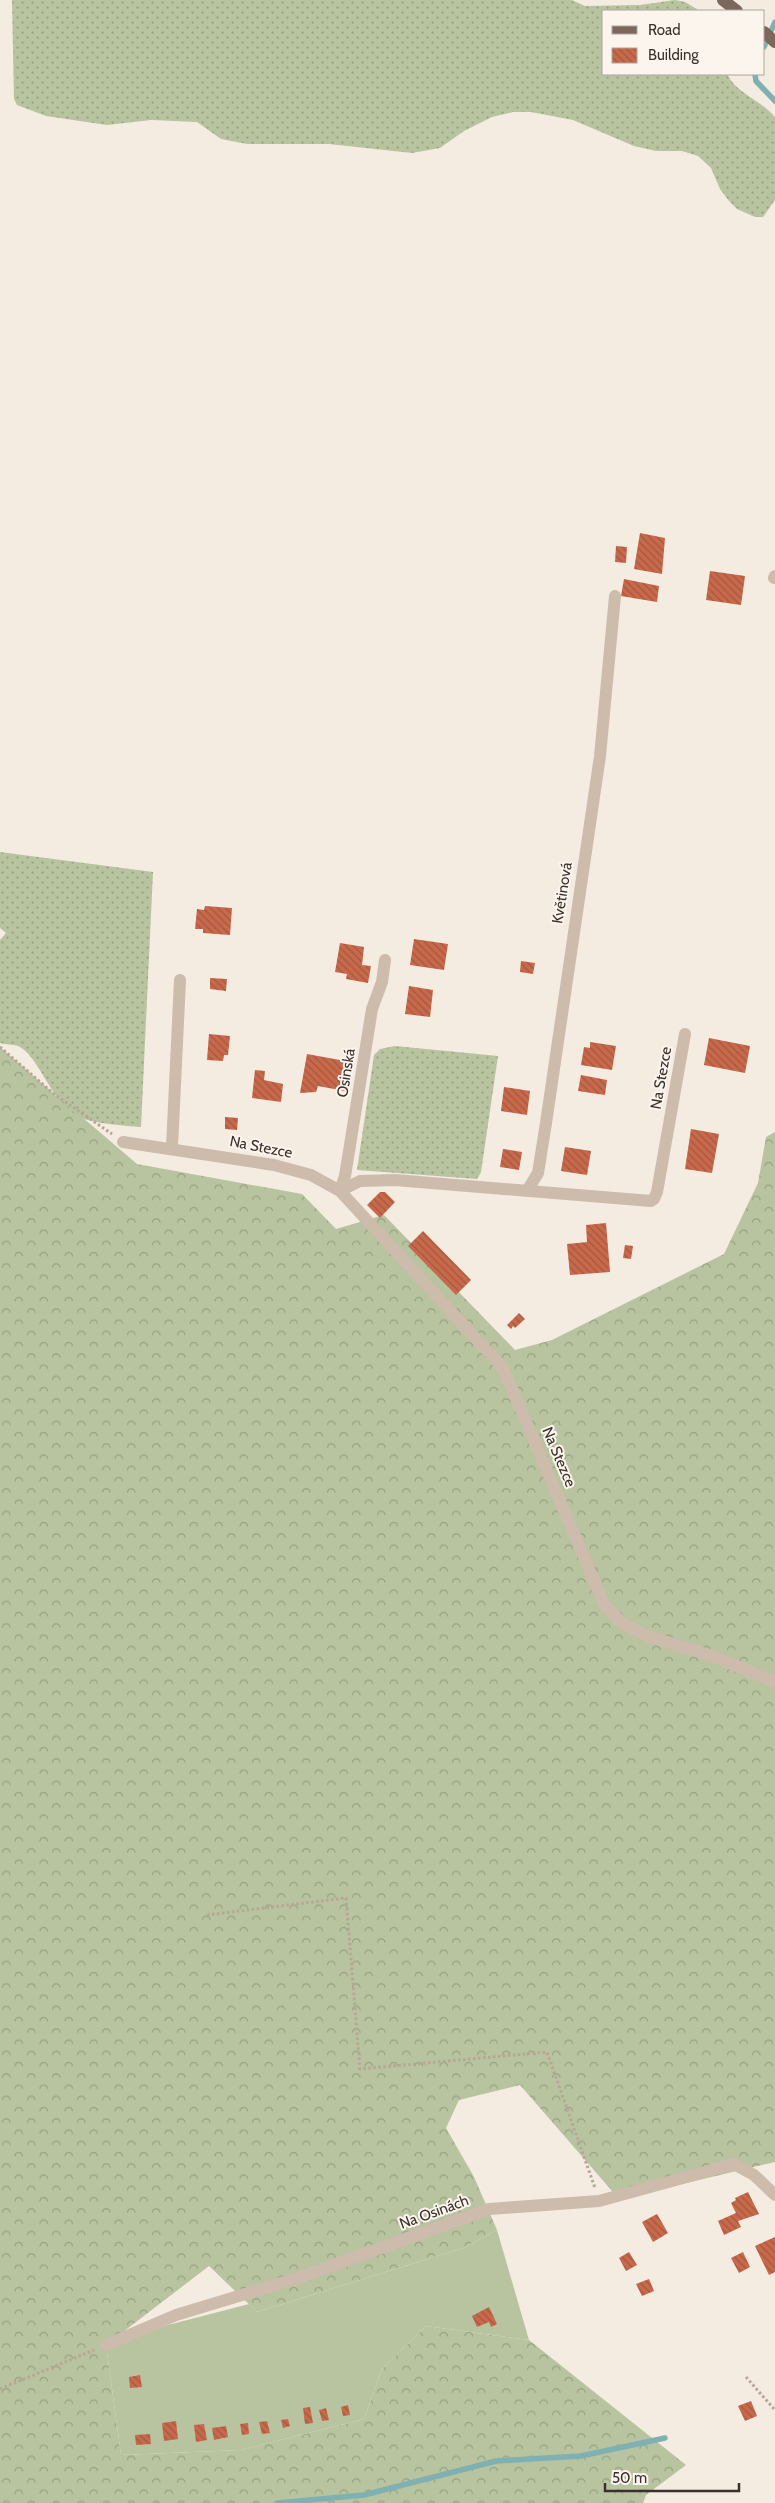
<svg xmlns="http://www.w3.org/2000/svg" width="775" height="2503" font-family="Cabin,sans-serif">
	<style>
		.grass { fill: url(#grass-dots) }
		.forest { fill: url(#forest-crowns) }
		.garden { fill: #b8c4a0 }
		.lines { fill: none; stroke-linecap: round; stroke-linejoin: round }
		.stream { stroke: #7fb0b2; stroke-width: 5.5 }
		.building { fill: url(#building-back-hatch) }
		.path { stroke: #b9a596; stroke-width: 3; stroke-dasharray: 2.5 2.5; stroke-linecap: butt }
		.minor { stroke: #cdbbac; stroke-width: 12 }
		.major { stroke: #7d675c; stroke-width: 12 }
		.labels { text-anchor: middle; stroke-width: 4; stroke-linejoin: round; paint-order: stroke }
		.street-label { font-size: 15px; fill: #3b302b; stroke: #fbf5ee }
	</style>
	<defs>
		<pattern id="grass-dots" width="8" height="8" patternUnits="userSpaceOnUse" patternTransform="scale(1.25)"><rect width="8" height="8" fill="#b8c4a0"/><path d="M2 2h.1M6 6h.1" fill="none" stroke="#97a083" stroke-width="1.8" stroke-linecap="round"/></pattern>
		<pattern id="forest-crowns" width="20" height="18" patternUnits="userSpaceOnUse" patternTransform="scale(1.25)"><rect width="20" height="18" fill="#b8c4a0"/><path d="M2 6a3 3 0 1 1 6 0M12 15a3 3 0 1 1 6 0" fill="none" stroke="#97a083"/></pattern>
		<pattern id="building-back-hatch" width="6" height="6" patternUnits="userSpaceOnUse" patternTransform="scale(1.25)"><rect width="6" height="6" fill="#c8694b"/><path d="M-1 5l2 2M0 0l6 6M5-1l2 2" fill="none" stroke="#a4573f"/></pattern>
	</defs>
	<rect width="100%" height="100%" fill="#f4ebe1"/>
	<!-- grass -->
	<path class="grass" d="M12,0H572L585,6L640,5L675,0L685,2L700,11H604V74H727C737,94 761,100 775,117V200L763,217H755L737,209L729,201L720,189L711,168L698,156L682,151H656L634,146L573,120L531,112H513L492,117L464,131L440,148L412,153L329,144H247L221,139L197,122L151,120L107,125L46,116L17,105L14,99Z
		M0,852L153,872L141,1127C125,1126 86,1123 73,1114C50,1098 38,1055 18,1046C13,1044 6,1045 0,1043V940L6,933L0,928Z
		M395,1046L498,1056L481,1172L477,1179L357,1170L374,1055L380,1049Z"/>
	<!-- forest -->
	<path class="forest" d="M0,1047L52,1092L75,1115L82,1117L137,1164L302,1194L336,1229L384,1215L515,1350L552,1340L724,1254L758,1183L766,1137L775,1132V2162L619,2199L520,2085L459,2100L446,2128L474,2177L497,2230L463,2248L257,2312L209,2266L106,2345L121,2455L241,2450L364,2419L382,2369L426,2326L529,2340L686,2465L646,2495L643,2503H0Z"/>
	<!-- garden -->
	<path class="garden" d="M497,2230L529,2340L426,2326L382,2369L364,2419L241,2450L121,2455L106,2345L168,2325L249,2304L257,2312L463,2248Z"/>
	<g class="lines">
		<!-- stream -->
		<path class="stream" d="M764,47L775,22
			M755,74L756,81L775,101
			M277,2503L364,2495L496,2461L581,2456L665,2438"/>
	</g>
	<!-- building -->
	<path class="building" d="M640,533L665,538L662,574L634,569Z
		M616,546L627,547L626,563L615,562Z
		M710,571L745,576L741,605L706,600Z
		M624,579L659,586L657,602L621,596Z
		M205,906L232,908L230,935L203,933V929H195L197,909L204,910Z
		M414,939L448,944L444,970L410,965Z
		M340,943L364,947L362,965L371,966L368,983L346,979L347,974L335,972Z
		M521,961L535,963L533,974L520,972Z
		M210,978L227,979L226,991L210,989Z
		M409,986L433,990L430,1017L405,1014Z
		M209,1034L230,1036L228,1055H224L223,1061L207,1060Z
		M709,1038L750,1046L745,1073L704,1065Z
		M590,1042L616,1046L612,1070L581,1065L584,1047L590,1048Z
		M307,1054L351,1062L345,1091L318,1086L316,1092L300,1093Z
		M255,1070L265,1071L264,1080L283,1084L281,1102L252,1098Z
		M581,1075L607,1080L605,1095L578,1091Z
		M504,1087L530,1091L527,1115L501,1111Z
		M225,1117L238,1118L237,1130L225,1129Z
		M691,1129L719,1134L712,1173L685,1169Z
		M565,1147L591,1151L587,1175L561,1171Z
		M503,1149L522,1152L519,1170L500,1167Z
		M380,1192H385L395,1202L380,1218L367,1205Z
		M606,1223L610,1272L570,1275L567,1244L587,1242L586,1225Z
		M423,1231L471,1280L456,1295L408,1246Z
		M625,1245L633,1246L631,1259L623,1258Z
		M519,1313L525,1319L515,1328L513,1326L511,1329L507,1325Z
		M748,2192L759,2214L738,2221L741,2227L724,2235L718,2221L736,2213L731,2203L736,2200L735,2198Z
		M657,2214L668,2233L653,2242L642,2222Z
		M775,2237V2272L769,2275L755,2246Z
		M629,2252L637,2265L626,2271L619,2258Z
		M743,2252L750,2267L739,2273L731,2258Z
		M649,2279L654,2291L642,2296L636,2284Z
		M489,2307L497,2324L491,2327L489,2322L477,2327L472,2316Z
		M140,2375L142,2387L130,2388L129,2377Z
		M751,2401L757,2416L745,2421L738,2406Z
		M348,2405L350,2415L343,2416L341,2407Z
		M310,2407L313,2423L305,2424L303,2408Z
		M326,2408L329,2420L322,2421L319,2410Z
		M288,2419L290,2426L283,2428L281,2420Z
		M176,2421L178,2439L164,2441L162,2423Z
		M267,2421L270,2433L262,2434L259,2422Z
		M248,2423L249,2434L242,2435L240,2424Z
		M204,2424L207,2440L196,2442L194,2425Z
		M226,2426L228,2437L214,2440L212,2428Z
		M150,2434L151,2444L136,2445L135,2435Z"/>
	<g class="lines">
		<!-- path -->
		<path class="path" d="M0,1047L54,1094L112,1134
			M207,1915L346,1898L360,2069L547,2052L595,2188
			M746,2377L775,2410
			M0,2389L94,2350"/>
		<!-- minor -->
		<path class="minor" d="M774,578L775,576
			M123,1142L274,1165L311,1175L340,1191L503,1368L604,1604L622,1623L647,1636L712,1656L775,1682
			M172,1147L180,980
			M340,1191L360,1181L395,1180L651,1201L654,1199L657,1192L685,1034
			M340,1191L345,1176L372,1009L382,982L385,960
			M527,1191L538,1173L546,1123L600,756L615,596
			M106,2345L176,2315L295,2279L489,2209L599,2201L734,2164L754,2175L775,2195"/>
		<!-- major -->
		<path class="major" d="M723,0L737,11
			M764,32L775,42"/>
	</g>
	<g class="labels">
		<!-- street labels -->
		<g class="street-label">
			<text transform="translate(562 893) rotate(-81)" y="5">Květinová</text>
			<text transform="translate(346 1073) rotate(-81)" y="5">Osinská</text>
			<text transform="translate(661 1078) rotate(-80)" y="5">Na Stezce</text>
			<text transform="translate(261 1147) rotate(11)" y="5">Na Stezce</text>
			<text transform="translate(559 1457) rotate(67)" y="5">Na Stezce</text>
			<text transform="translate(434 2212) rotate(-20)" y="5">Na Osinách</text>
		</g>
	</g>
	<!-- legend -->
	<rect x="602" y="10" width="162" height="65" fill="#fbf5ee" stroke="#aea6a0"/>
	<rect x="612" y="26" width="25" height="8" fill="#7d675c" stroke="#aea6a0"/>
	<text x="648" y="35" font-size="15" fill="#3b302b">Road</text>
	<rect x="612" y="48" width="25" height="15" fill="url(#building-back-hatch)" stroke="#aea6a0"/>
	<text x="648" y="60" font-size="15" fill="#3b302b">Building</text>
	<!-- scale -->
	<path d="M605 2483v8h134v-8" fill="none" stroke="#3b302b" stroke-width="2.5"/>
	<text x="612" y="2483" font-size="15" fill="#3b302b" stroke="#fbf5ee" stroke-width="4" paint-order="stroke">50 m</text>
</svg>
